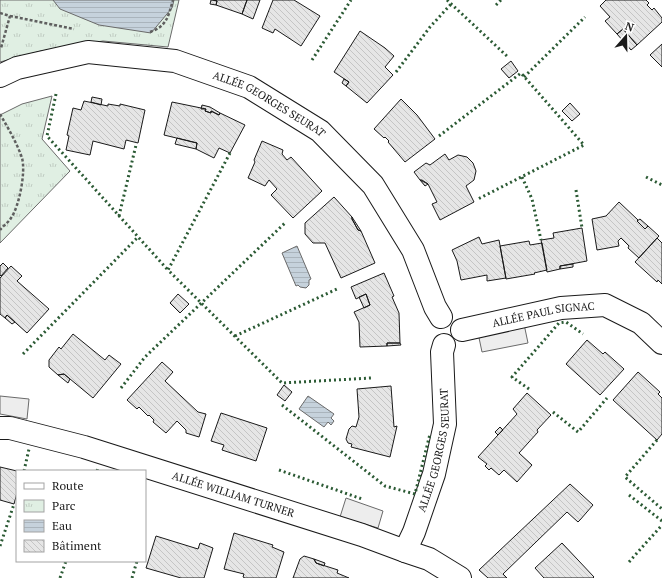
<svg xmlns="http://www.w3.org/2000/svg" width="662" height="578" font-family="'PT Serif',serif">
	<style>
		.park { fill: url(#park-tufts); stroke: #6a6a6a }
		.parking { fill: #ededed; stroke: #6a6a6a }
		.water { fill: url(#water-rules); stroke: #6a6a6a }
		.building { fill: url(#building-back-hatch); stroke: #1a1a1a }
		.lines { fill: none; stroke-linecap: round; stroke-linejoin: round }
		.minor-casing { stroke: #1a1a1a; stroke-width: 24 }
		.path { stroke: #5f5f5f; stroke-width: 2.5; stroke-dasharray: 3 2; stroke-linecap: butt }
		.minor { stroke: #fff; stroke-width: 22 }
		.hedge { stroke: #2b5a34; stroke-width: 3; stroke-dasharray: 2 3; stroke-linecap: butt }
		.labels { text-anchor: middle; stroke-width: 3; stroke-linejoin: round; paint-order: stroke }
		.street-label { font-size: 11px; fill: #1a1a1a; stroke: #fff }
	</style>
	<defs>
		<pattern id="park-tufts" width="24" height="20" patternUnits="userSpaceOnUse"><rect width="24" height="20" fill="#e0efe3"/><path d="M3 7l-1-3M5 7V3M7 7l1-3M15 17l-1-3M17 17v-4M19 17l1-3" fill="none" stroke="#c0ccc2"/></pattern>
		<pattern id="water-rules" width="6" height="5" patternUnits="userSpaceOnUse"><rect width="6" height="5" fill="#c6d2dc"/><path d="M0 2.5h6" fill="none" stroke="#aab4bc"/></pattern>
		<pattern id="building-back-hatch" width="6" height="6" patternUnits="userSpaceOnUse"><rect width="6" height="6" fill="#e6e6e6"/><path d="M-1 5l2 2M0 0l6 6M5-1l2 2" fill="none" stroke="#c5c5c5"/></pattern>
	</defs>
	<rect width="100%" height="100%" fill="#fff"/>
	<!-- park -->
	<path class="park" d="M0,0H179L168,47L103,41L41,51L0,62Z
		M52,96L42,139L70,171L0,243V115L22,104Z"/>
	<!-- parking -->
	<path class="parking" d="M524,324L528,343L482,352L478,333Z
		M0,396L29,399L27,419L0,414Z
		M346,498L383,511L378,528L340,517Z"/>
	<!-- water -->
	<path class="water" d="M53,0H174L172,8L151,33L99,25L60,9Z
		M297,246L311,279L309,280V285L306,288L300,287L298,285L296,286L282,253Z
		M308,396L334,414L331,418L334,421L331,425L328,422L324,427L299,409Z"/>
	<!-- building -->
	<path class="building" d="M211,0L217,1L216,5L210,4Z
		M214,0H247L242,14L216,5L217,1Z
		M247,0H260L253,19L242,14Z
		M273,0H294L320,16L301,46L275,29L273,33L262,28Z
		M606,0H646L649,3L647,5L652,10L654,8L662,18V22L637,45L623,29L617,34L605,21L610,17L600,6Z
		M623,29L637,45L631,50L617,34Z
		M360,31L385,48L394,56L385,67L393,75L367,103L346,86L349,82L334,72Z
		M662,44V67L650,55Z
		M511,61L518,71L509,78L501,69Z
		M344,79L349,82L346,86L342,83Z
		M92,97L102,99L101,105L91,102Z
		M401,99L417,115L435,139L405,162L388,142L389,141L385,137L384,138L374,129Z
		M84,101L108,106V104L120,106V104L145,110L138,143L126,140L124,149L93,141L90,155L66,150L69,136L67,135L73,108L81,110Z
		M172,102L206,109L205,111L211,113V111L219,115L220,113L245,125L230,153L219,148L214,158L196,149L197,143L164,135Z
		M570,103L580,114L572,121L562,111Z
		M202,105L210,107L220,113L219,115L211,111V113L205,111L206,109H201Z
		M177,138L197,143L196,149L175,144Z
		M262,141L283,150L282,154L287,160L291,157L322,191L293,218L271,195L277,189L269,180L265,186L248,178L255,162L254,160Z
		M445,154L449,160L458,155L467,157L473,163L476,171L474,180L466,186L474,202L440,220L432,204L437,202L428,184L420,180L414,172L426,163L430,165Z
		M420,180H422L428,184L425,186Z
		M334,197L352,217V219L358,230L361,231L375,263L341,278L325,243H313L305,234V223Z
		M619,202L638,220L637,221L645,229L648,226L659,236L639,258L628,248L629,246L621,238L618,241L619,246L597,250L592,219L606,216Z
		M352,217L361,231L358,230L352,219Z
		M640,219L648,226L645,229L637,221Z
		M582,228L587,261L560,266V269L547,272L541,240L554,238L553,233Z
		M479,237L482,244L499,240L506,278L487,281V275L461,280L457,261L452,250Z
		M657,238L662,243V284L658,280L657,282L635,262Z
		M529,241L530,245L542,243L547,270L534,273L535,274L506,279L500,246Z
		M3,263L8,268L1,276L0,275V266Z
		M573,264V267L560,269V266Z
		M11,266L22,276L17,281L49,309L27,333L7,315L5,318L0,314V278Z
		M384,273L394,296L392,297L399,313L400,343H387V346L360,347L359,322L354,312L370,305L366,294L356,299L351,287Z
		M178,294L189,304L180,313L170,303Z
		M366,294L370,305L364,308L359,297Z
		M7,315L15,322L12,324L5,318Z
		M73,334L105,360L109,355L121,364L93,398L64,374L58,375L49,367V360L59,347L61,349Z
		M587,340L603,354L605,352L624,369L600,395L566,364Z
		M387,343H400L401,345L387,346Z
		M162,362L173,372L165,381L198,412L206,414L199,437L186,433V430L177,421L166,433L153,422L154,420L149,415L148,416L139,407L137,409L127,400Z
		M638,372L660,392L658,394L662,398V434L657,440L613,400Z
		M64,374L70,379L68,383L58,375Z
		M284,385L292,392L285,401L277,395Z
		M391,386L394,427L397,426L390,457L351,447L352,444L348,443L346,439L349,429L352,426L356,427L359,417L357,389Z
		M527,393L551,415L537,430L538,432L519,453L532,465L517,482L504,470L499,475L491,468L489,470L485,466L487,464L478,457L517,414L513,409Z
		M221,413L267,428L256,461L222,450L224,445L211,441Z
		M500,427L503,430L498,435L495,432Z
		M0,467L17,471V493L14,504L0,500Z
		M570,484L593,505L580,520L578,522L567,512L503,574L507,578H488L479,570Z
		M234,533L273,545L272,547L284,552L276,578H245L243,577L244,574L224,569Z
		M156,536L198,549L200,543L213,548L204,578H181L146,568Z
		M562,543L594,577L593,578H544L535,568Z
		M304,556L314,559L316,563L338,570L337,573L349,578H293L300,559Z
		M314,559L325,563L324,566L316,563Z"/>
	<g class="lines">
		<!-- minor casing -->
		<g class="minor-casing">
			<g id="minor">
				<path id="s1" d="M0,76L17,68L88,52L175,61L249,87L320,131L373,185L413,250L435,307L441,317"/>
				<path id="s2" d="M462,330L561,308L605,305L641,323L662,343"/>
				<path id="s3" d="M0,428H10L84,447L362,535L405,551L429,559L460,578"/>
				<path id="s4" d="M405,551L414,532L434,474L445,424L442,352L444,345"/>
			</g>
		</g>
		<!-- path -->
		<path class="path" d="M0,13L10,16L1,48
			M10,16L74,29
			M150,32C167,26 168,17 173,0
			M0,114C8,128 17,143 22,158C26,172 19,207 11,218C8,223 3,226 0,230"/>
		<!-- minor -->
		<use href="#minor" class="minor"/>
		<!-- hedge -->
		<path class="hedge" d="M447,0L509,58
			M496,5L501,0
			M312,60L351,0
			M396,72L430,27L452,3
			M524,77L585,17
			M56,94L47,136L168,270
			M439,136L521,73L584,145L478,199
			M230,153L168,270L282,383L371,378
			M522,177L532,199L541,240
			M646,177L662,185
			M576,190L582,228
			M119,216L136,145
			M235,336L337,289
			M23,354L138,237
			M121,388L145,357L286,222
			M529,389L512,377L559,323L566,322L583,334
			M282,405L385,486L415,494L430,434
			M553,412L578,432L607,398
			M657,440L625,477L662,509
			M279,470L362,499
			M24,471L29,449
			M97,471L98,468
			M629,495L662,521
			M0,546L14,504
			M629,562L662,525
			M60,578L66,561
			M132,578L137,561"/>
	</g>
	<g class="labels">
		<!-- street labels -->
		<g class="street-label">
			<text dy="4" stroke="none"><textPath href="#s1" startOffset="283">ALLÉE GEORGES SEURAT</textPath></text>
			<text dy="4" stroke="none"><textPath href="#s2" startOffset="83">ALLÉE PAUL SIGNAC</textPath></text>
			<text dy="4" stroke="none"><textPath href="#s4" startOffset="106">ALLÉE GEORGES SEURAT</textPath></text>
			<text dy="4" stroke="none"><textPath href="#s3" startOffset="243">ALLÉE WILLIAM TURNER</textPath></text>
		</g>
	</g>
	<!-- legend -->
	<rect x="16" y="470" width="130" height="92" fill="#ffffff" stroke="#a3a3a3"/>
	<rect x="24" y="483" width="20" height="6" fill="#ffffff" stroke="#a3a3a3"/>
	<text x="52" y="490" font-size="12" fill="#1a1a1a">Route</text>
	<rect x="24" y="500" width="20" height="12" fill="url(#park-tufts)" stroke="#a3a3a3"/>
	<text x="52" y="510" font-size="12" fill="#1a1a1a">Parc</text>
	<rect x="24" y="520" width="20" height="12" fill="url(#water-rules)" stroke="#a3a3a3"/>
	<text x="52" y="530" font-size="12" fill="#1a1a1a">Eau</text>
	<rect x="24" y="540" width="20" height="12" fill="url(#building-back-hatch)" stroke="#a3a3a3"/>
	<text x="52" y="550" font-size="12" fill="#1a1a1a">Bâtiment</text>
	<!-- north arrow -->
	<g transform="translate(626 36) rotate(20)" stroke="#ffffff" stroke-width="3" paint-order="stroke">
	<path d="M0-3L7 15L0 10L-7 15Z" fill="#1a1a1a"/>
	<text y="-6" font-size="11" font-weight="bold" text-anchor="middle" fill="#1a1a1a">N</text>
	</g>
</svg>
